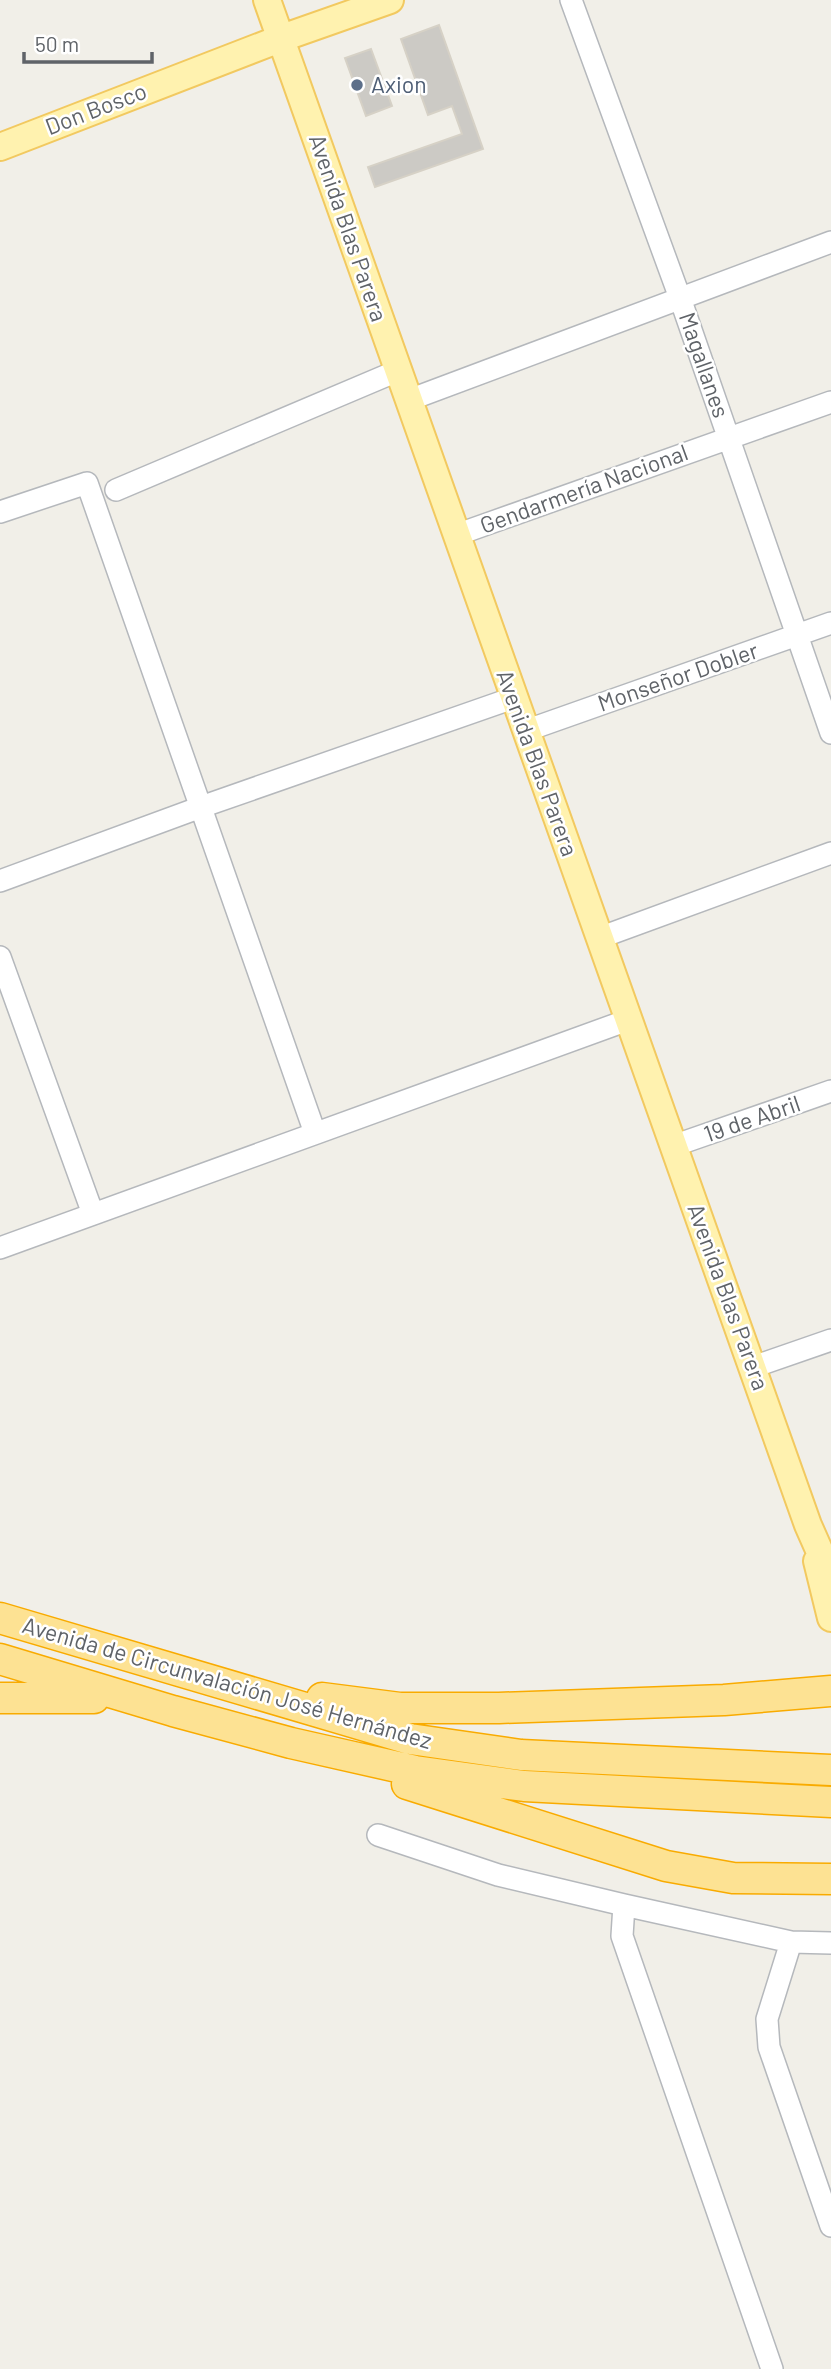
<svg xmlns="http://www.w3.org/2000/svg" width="831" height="2369" font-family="Barlow,sans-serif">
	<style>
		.building { fill: #cccac5; stroke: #d6d1c6; stroke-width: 2 }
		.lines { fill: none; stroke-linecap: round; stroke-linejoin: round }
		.minor-casing { stroke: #b5b8bc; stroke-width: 24 }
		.major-casing { stroke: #f2c960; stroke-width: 30 }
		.highway-casing { stroke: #f9ab00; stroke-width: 33 }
		.minor { stroke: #fff; stroke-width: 21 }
		.major { stroke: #fff2af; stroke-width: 26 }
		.highway { stroke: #fde293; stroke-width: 30 }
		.service-dot { fill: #5c6f8a; stroke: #fff; stroke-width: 2.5 }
		.labels { text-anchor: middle; stroke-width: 5; stroke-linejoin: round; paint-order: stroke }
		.service-label { font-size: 23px; fill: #4e5e75; stroke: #fff; text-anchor: start }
		.street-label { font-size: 23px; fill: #5f6368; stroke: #fff }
	</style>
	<rect width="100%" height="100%" fill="#f1efe8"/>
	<!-- building -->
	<path class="building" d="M439,25L483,149L375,187L368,167L462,134L452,106L428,115L401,39Z
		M371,49L392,106L366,116L345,58Z"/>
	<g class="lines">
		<!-- minor casing -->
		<g class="minor-casing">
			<path id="minor" d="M571,0L680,298L831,733
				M409,400L831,242
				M116,490L397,371
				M0,512L87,483L315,1133
				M456,535L831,402
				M525,731L831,623
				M0,881L201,807L513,698
				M599,938L831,853
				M0,957L93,1214
				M673,1146L831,1091
				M0,1248L628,1020
				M753,1367L831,1340
				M378,1835L498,1875L624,1905L791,1942L831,1943
				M624,1905L622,1936L772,2369
				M791,1942L767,2019L769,2047L831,2226"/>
		</g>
		<!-- major casing -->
		<g class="major-casing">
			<path id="major" d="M267,0L808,1525L831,1577
				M0,147L282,38L390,0
				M817,1561L831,1618"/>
		</g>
		<!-- highway casing -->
		<g class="highway-casing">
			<path id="highway" d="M0,1618L410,1739L521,1755L831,1770
				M0,1659L173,1711L291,1743L415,1771L524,1786L831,1802
				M0,1698H94
				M322,1698L400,1708H499L724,1700L831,1691
				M407,1784L666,1866L733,1878L831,1879"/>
		</g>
		<!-- minor -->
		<use href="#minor" class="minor"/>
		<!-- major -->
		<use href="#major" class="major"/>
		<!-- highway -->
		<use href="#highway" class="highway"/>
	</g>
	<!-- markers -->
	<circle class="service-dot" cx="357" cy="85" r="7"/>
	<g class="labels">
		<!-- service labels -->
		<g class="service-label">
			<text x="371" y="93">Axion</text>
		</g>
		<!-- street labels -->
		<g class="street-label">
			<text transform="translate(96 109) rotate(-21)" y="8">Don Bosco</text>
			<text transform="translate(348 228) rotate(71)" y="8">Avenida Blas Parera</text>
			<text transform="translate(704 365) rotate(71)" y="8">Magallanes</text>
			<text transform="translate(584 489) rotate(-20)" y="8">Gendarmería Nacional</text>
			<text transform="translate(678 677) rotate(-19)" y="8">Monseñor Dobler</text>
			<text transform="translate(537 763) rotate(70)" y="8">Avenida Blas Parera</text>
			<text transform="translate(752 1119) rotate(-19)" y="8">19 de Abril</text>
			<text transform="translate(728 1297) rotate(70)" y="8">Avenida Blas Parera</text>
			<text transform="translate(227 1683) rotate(16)" y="8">Avenida de Circunvalación José Hernández</text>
		</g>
	</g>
	<!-- scale -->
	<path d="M24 52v10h128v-10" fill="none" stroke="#5f6368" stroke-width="3.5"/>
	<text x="35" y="52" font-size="21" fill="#5f6368" stroke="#ffffff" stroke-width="5" paint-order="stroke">50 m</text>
</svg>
